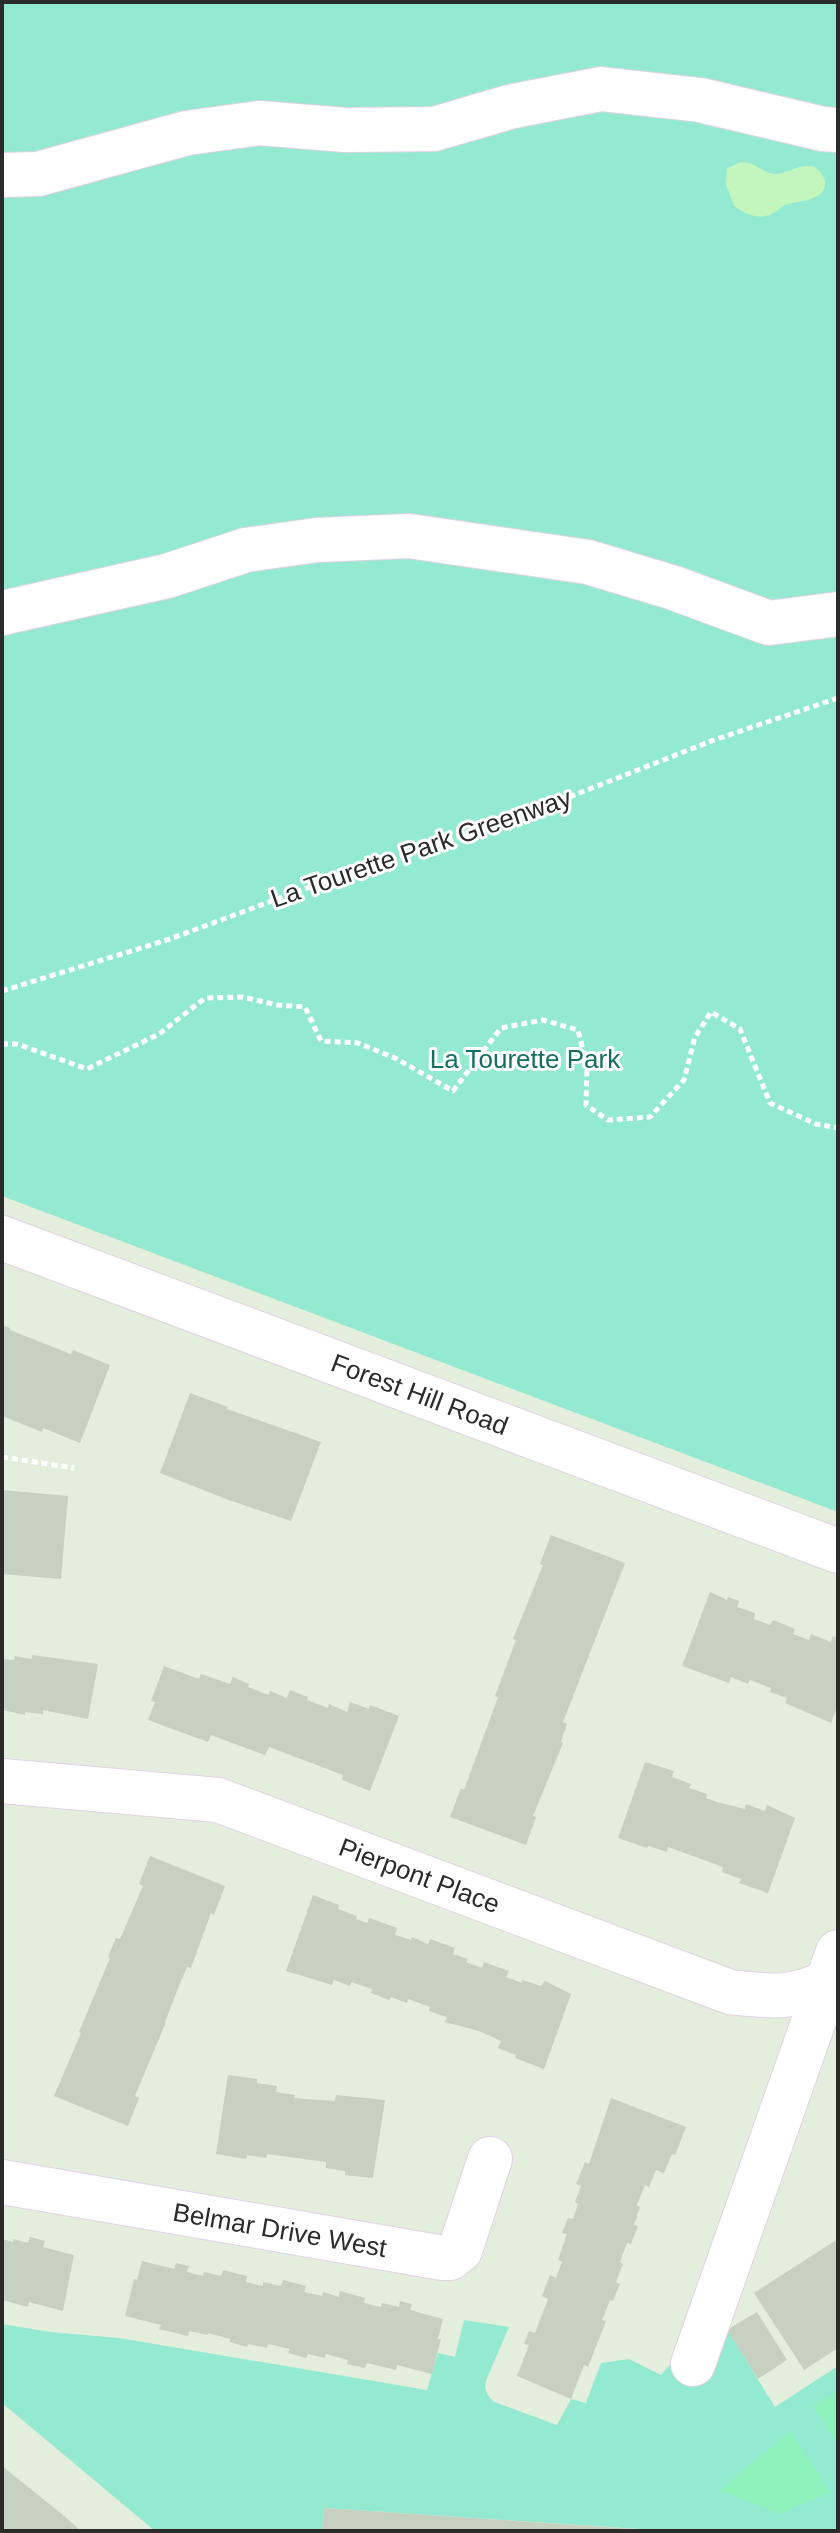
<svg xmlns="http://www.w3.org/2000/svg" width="840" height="2533" font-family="Helvetica,sans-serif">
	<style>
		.green { fill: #94ead0 }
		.sand { fill: #c3f6bc }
		.pitch { fill: #8ef2bc }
		.building { fill: #c6d1c1 }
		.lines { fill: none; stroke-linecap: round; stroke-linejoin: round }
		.minor-casing { stroke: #e2d1e5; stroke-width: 46 }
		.path { stroke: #fff; stroke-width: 5; stroke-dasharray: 6 4; stroke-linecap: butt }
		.minor { stroke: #fff; stroke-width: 44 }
		.labels { text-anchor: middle; stroke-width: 6; stroke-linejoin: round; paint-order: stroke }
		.street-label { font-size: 26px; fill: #2b2b2b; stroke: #fff }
		.park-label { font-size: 26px; fill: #146f60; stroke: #fff }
	</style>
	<rect width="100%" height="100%" fill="#e3eedc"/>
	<!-- green -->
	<path class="green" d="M2,2H838V1512L2,1196Z
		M464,2320L509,2327L487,2378C483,2389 486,2394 494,2402L557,2425L571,2399L586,2403L601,2363L629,2359L661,2375L674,2360L725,2326L775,2407L838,2366V2531H669L324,2508L322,2531H155L2,2403V2324L50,2332L119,2338L427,2390L438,2353L455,2357Z"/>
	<!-- sand -->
	<path class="sand" d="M742,162C756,162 764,175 777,174C788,173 802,163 814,167C819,169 824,176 825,181C827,202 798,200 785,205C777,209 783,207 775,212C761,221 747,215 734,206L726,184L727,168Z"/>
	<!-- pitch -->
	<path class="pitch" d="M838,2390V2444L813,2406Z
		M790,2431L830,2492L781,2514L720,2490Z"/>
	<!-- building -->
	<path class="building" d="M2,1325L10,1328V1330L71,1354L73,1350L110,1365L80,1443L43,1428L42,1432L2,1416Z
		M190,1393L228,1407L227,1409L321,1442L291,1521L226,1499L160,1473Z
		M2,1490L68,1496L61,1579L2,1574Z
		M551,1535L625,1563L563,1722L567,1724L561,1742L563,1743L533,1816L536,1817L526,1845L450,1817L461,1788L464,1790L498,1697L495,1696L516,1640L513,1639L543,1565L540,1564Z
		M710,1592L727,1600L728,1597L739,1601L737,1607L755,1613L754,1619L770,1625L773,1620L795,1629L793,1634L809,1640L811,1634L831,1642L833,1636L838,1638V1705L831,1723L785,1703L787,1698L770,1692L771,1688L750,1680L748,1684L731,1677L729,1683L682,1666Z
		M32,1655L98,1664L88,1719L43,1710V1714L25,1712V1715L2,1710V1659L14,1660L15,1656L32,1659Z
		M164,1666L199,1679L201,1674L230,1684L233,1677L249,1684L248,1687L269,1695L270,1691L287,1698L290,1690L308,1697L307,1700L328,1708L329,1704L347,1712L350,1702L369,1709L370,1705L399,1716L370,1791L342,1780L343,1775L269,1747L265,1755L211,1735L208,1742L148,1720L155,1702L151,1701Z
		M645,1762L674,1771L672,1777L691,1784L689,1788L707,1794L706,1798L717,1802L745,1809L746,1804L765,1811L767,1805L795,1818L768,1893L739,1883L741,1879L722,1872L723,1867L668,1847L667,1852L648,1846L647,1848L618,1838Z
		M150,1856L225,1886L214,1915L211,1913L191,1968L187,1967L179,1986L165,2022H166L135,2096L139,2098L128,2126L54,2096L81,2033L79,2032L110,1958L108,1957L116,1938L120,1939L143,1886L139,1884Z
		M313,1895L339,1905L338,1909L357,1916L356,1919L367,1923L369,1918L397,1928L395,1935L411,1940L412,1937L428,1944L430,1939L455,1948L453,1954L468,1959L466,1962L482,1968L484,1962L509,1971L506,1977L522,1983V1980L541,1986L545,1981L571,1994L544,2069L515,2058L516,2055L498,2048L501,2041L479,2031L445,2022L447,2017L429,2011L430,2007L408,1999L407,2003L391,1997L389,2000L371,1993L372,1989L351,1982L350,1986L334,1980L332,1985L286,1971Z
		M228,2075L257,2079V2083L277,2086L276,2092L295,2095L294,2098L305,2099L335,2101L336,2095L385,2100L373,2178L345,2175V2171L326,2168V2162L267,2154L266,2158L247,2155L246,2159L216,2154Z
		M611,2098L686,2127L675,2155L672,2154L664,2173L656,2170L649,2187L645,2185L637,2205L640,2207L634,2225L638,2226L631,2244L627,2243L620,2262L623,2264L616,2282L620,2284L613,2301L610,2300L602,2320L606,2321L588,2367L584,2365L571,2399L517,2376L529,2345L524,2344L529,2331L535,2333L548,2299L542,2296L550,2275L556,2278L562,2262L558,2260L567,2234L562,2233L568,2218L573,2219L578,2204L575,2202L581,2186L576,2184L585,2162L589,2164Z
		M30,2237L45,2241L43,2247L74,2255L63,2311L29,2302L28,2307L2,2300V2239L13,2242V2239L28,2243Z
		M838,2239V2348L804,2370L754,2293Z
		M142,2261L174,2269L176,2263L189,2266L187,2272L203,2276L204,2272L221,2276L223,2270L247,2276L246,2282L263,2286V2282L281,2286L283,2280L306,2286L304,2292L322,2296L323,2292L339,2297L340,2291L365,2298L364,2303L381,2307L382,2303L399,2307L400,2301L412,2304L410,2310L443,2319L438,2339H441L432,2374L397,2365L396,2370L367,2363L365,2368L347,2364L348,2360L326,2354L325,2358L308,2354L306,2358L288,2353L290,2349L268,2344L267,2348L248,2344L247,2347L230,2342V2339L208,2333V2335L189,2331L188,2336L159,2329L161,2325L125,2316L134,2279L137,2280Z
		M757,2312L787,2360L758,2379L727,2330Z
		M2,2466L63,2515L81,2531H2Z
		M324,2508L634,2529V2531H322Z"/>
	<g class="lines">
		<!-- minor casing -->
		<g class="minor-casing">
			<g id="minor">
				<path d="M2,175L38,174L187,133L259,123L346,130L434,129L509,107L601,89L700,100L823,129L838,130"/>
				<path d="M2,613L167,576L246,550L317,540L409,536L588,562L674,588L769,623L838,614"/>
				<path id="s1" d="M2,1238L838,1551"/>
				<path id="s2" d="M2,1781L218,1800L730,1992C770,1996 789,2000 826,1983"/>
				<path id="s3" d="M2,2182L443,2258H450L460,2250L490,2159"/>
				<path d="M693,2364L838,1952"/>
			</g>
		</g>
		<!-- path -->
		<path class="path" d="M2,991L170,939L339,876L521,816L714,740L838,698
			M2,1044H17L87,1069L159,1034L205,998L243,997L277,1005L305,1007L321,1041L358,1043L397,1059L453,1091L501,1028L543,1020L578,1030L587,1066L586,1105L608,1120L650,1117L684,1080L695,1037L711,1012L740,1029L770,1103L816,1124L838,1128
			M2,1457L74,1468"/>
		<!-- minor -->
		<use href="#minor" class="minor"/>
	</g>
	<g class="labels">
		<!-- street labels -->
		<g class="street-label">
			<text transform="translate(421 848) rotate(-19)" y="9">La Tourette Park Greenway</text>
			<text dy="9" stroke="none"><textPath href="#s1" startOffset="446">Forest Hill Road</textPath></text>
			<text dy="9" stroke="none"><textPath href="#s2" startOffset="432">Pierpont Place</textPath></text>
			<text dy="9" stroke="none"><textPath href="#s3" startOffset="282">Belmar Drive West</textPath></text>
		</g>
		<!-- park labels -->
		<g class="park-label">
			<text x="525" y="1068">La Tourette Park</text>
		</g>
	</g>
	<!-- border -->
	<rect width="840" height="2533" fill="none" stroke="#2b2b2b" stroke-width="8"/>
</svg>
